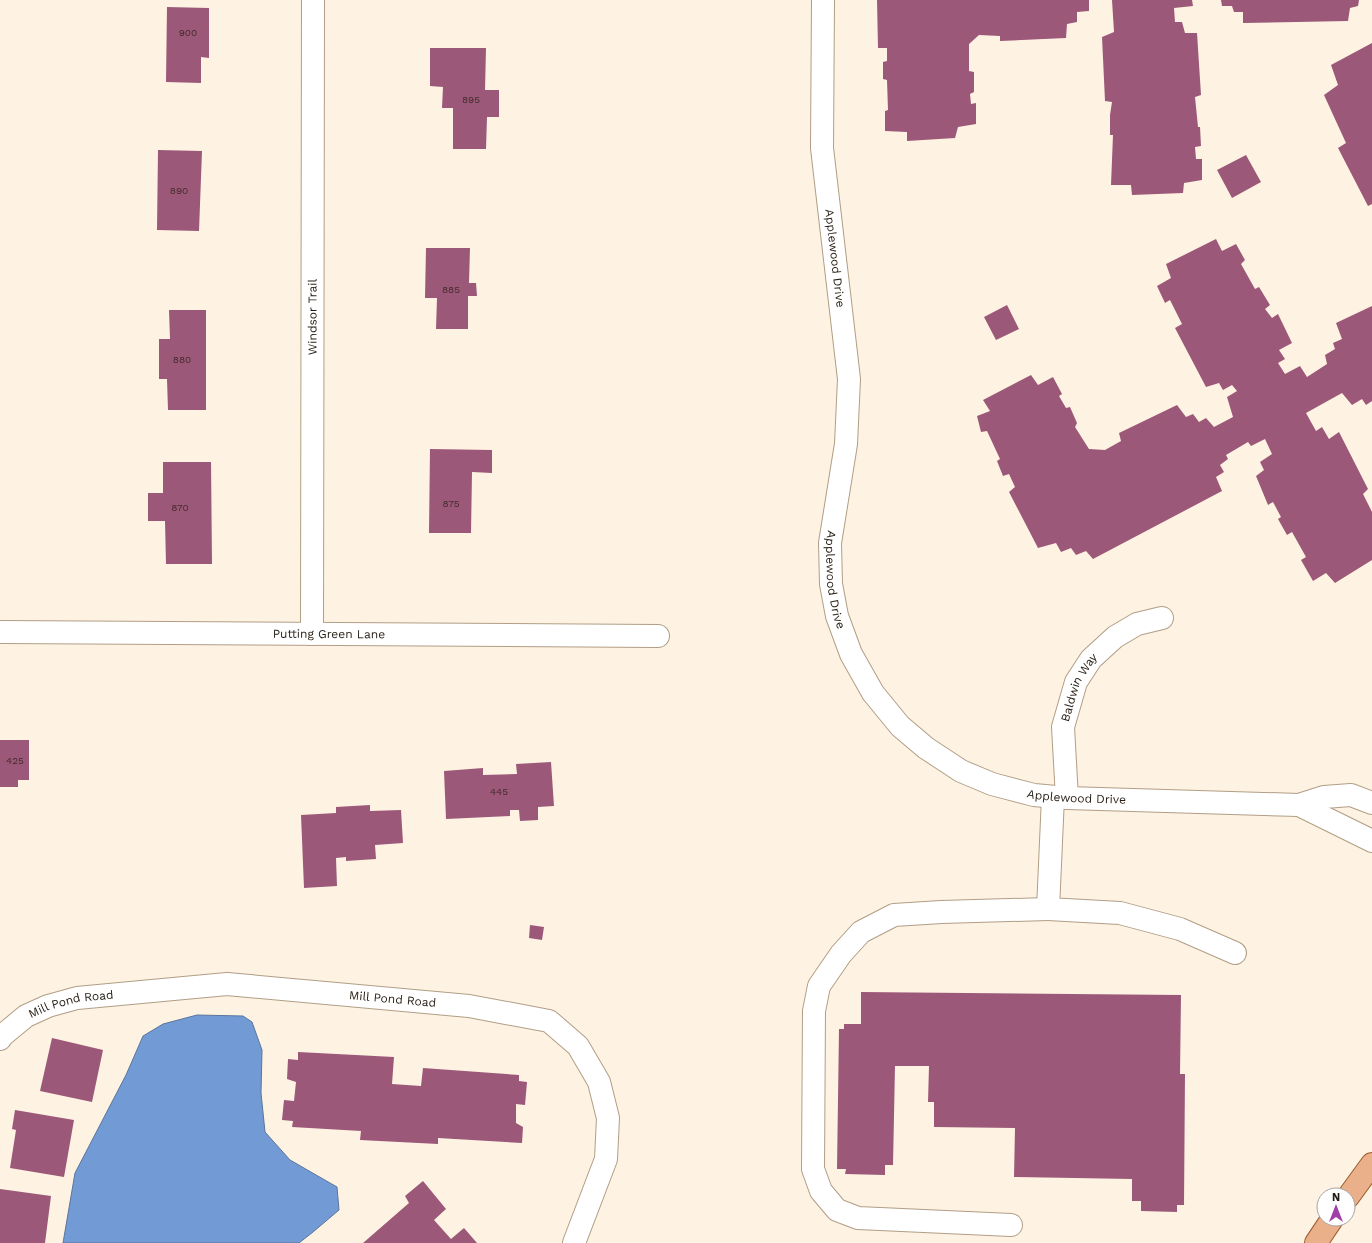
<svg xmlns="http://www.w3.org/2000/svg" width="1372" height="1243" font-family="'Work Sans',sans-serif">
	<style>
		.water { fill: #729bd5; stroke: #5b759b }
		.building { fill: #9c5878 }
		.lines { fill: none; stroke-linecap: round; stroke-linejoin: round }
		.minor-casing { stroke: #b19e86; stroke-width: 24 }
		.primary-casing { stroke: #9c5a2e; stroke-width: 24 }
		.minor { stroke: #fff; stroke-width: 22 }
		.primary { stroke: #eab08a; stroke-width: 22 }
		.labels { text-anchor: middle; stroke-width: 3; stroke-linejoin: round; paint-order: stroke }
		.number-label { font-size: 10px; fill: #422b2c }
		.street-label { font-size: 12px; fill: #241c13; stroke: #fff }
	</style>
	<rect width="100%" height="100%" fill="#fef2e2"/>
	<!-- water -->
	<path class="water" d="M197,1015L243,1016L252,1022L262,1050L261,1093L265,1132L290,1160L337,1187L339,1210L313,1232L299,1243H63L75,1173L126,1075L143,1036L163,1024Z"/>
	<!-- building -->
	<path class="building" d="M877,0H1089V11L1077,12V22L1067,24L1066,38L1000,41V36L979,35L969,44V71L974,72V92L970,94L971,104L976,103V124L958,127L955,138L907,141V132L885,131V111L888,110L887,80L883,79V62L887,61V48H878Z
		M1112,0H1192L1193,6L1174,8L1175,22H1182L1185,33H1197L1201,95L1195,97L1198,127H1200L1201,146L1195,147L1196,159H1202V180L1184,183L1183,193L1132,195L1131,185H1111L1113,135H1110V115L1112,102L1105,101L1102,37L1114,32Z
		M1221,0H1359L1358,6L1350,8L1348,21L1243,23V12H1234L1232,6H1222Z
		M167,7L209,8V58L201,57V83L166,82Z
		M1372,43V204L1368,206L1338,148L1346,143L1324,95L1338,85L1331,65Z
		M430,48H486L485,90H499V117H487L486,149H453V108H442L443,87L430,86Z
		M158,150L202,151L199,231L157,230Z
		M1246,155L1261,182L1232,198L1217,170Z
		M1216,239L1222,251L1236,244L1245,260L1241,264L1255,289L1259,287L1270,305L1265,309L1272,318L1278,314L1292,343L1279,350L1285,359L1278,363L1285,374L1300,366L1307,377L1327,364L1325,355L1335,349L1333,343L1342,339L1336,323L1372,306V401L1366,405L1362,399L1352,405L1342,393L1306,413L1316,431L1322,427L1329,439L1339,432L1368,489L1363,494L1372,512V560L1335,583L1326,573L1313,581L1301,560L1306,557L1292,532L1287,535L1278,519L1281,517L1273,502L1268,505L1256,476L1264,470L1260,462L1272,454L1265,439L1251,446L1248,442L1226,455L1228,459L1220,465L1224,472L1216,477L1222,491L1093,559L1086,551L1076,555L1071,548L1061,552L1056,543L1038,548L1009,492L1015,487L1009,474L1003,476L997,461L1000,459L987,431L981,432L977,416L990,411L983,400L1031,375L1038,385L1053,377L1062,394L1059,396L1066,408L1070,407L1077,423L1075,427L1089,449L1105,450L1121,441L1119,433L1177,405L1186,417L1193,414L1199,422L1206,418L1214,427L1233,417L1227,397L1237,391L1232,385L1223,390L1219,383L1206,387L1175,328L1182,324L1170,300L1165,303L1157,286L1171,278L1166,264Z
		M426,248H470L469,283H476L477,296H468V329H436L437,298H425Z
		M1007,305L1019,329L996,340L984,317Z
		M169,310H206V410H168L167,379H159V339H170Z
		M430,449L492,450V473L472,472L471,533H429Z
		M163,462H211L212,564H166L165,521H148V493H163Z
		M0,740H29V780H18V787H0Z
		M551,762L554,806L538,807V820L520,821L519,810H510V816L446,819L444,771L483,768V775L517,774L516,764Z
		M370,805V811L401,810L403,843L375,845L376,859L346,861V857L336,858L337,886L304,888L301,815L336,813V807Z
		M530,925L544,927L542,940L529,938Z
		M861,992L1181,995L1180,1074H1185L1184,1205H1177V1212L1141,1211V1201H1132V1179L1014,1177L1015,1128L934,1127V1102H928L929,1066H895L893,1165H885V1175L845,1174L846,1169H837L839,1029H844V1024H861Z
		M52,1038L103,1050L92,1102L40,1091Z
		M298,1052L394,1057L392,1084L421,1086L423,1068L519,1075V1081L527,1082L525,1105L516,1104V1123L523,1127L522,1143L438,1138V1144L360,1140L361,1131L292,1127L293,1121L282,1120L284,1100L294,1101L296,1082L287,1079L288,1059L298,1060Z
		M15,1110L74,1120L64,1177L10,1168L16,1130L12,1129Z
		M423,1181L446,1209L434,1220L451,1239L464,1228L477,1243H363L409,1203L405,1196Z
		M0,1189L51,1196L45,1243H0Z"/>
	<g class="lines">
		<!-- minor casing -->
		<g class="minor-casing">
			<g id="minor">
				<path id="s1" d="M823,0L822,148L849,379L846,444L830,543L831,584L837,616L851,654L873,693L900,726L926,748L961,771L992,784L1034,795L1067,798L1299,805L1324,797L1351,795L1372,803"/>
				<path id="s2" d="M0,632L658,636"/>
				<path id="s3" d="M312,634L313,0"/>
				<path d="M1053,797L1048,909L1120,913L1180,929L1235,953"/>
				<path id="s4" d="M1067,798L1063,727L1076,682L1091,659L1115,637L1137,624L1162,618"/>
				<path d="M1299,805L1372,841"/>
				<path id="s5" d="M0,1039L3,1035L26,1016L48,1006L77,998L227,984L469,1006L549,1021L578,1046L599,1082L608,1118L606,1159L574,1243"/>
				<path d="M1011,1225L858,1218L837,1210L821,1191L813,1169L814,1011L819,986L841,954L861,932L894,915L941,912L1048,909"/>
			</g>
		</g>
		<!-- primary casing -->
		<g class="primary-casing">
			<path id="primary" d="M1348,1197L1372,1164
				M1316,1243L1332,1219"/>
		</g>
		<!-- minor -->
		<use href="#minor" class="minor"/>
		<!-- primary -->
		<use href="#primary" class="primary"/>
	</g>
	<g class="labels">
		<!-- number labels -->
		<g class="number-label">
			<text x="188" y="36">900</text>
			<text x="471" y="103">895</text>
			<text x="179" y="194">890</text>
			<text x="451" y="293">885</text>
			<text x="182" y="363">880</text>
			<text x="451" y="507">875</text>
			<text x="180" y="511">870</text>
			<text x="15" y="764">425</text>
			<text x="499" y="795">445</text>
		</g>
		<!-- street labels -->
		<g class="street-label">
			<text dy="4" stroke="none"><textPath href="#s1" startOffset="259">Applewood Drive</textPath></text>
			<text dy="4" stroke="none"><textPath href="#s3" startOffset="317">Windsor Trail</textPath></text>
			<text dy="4" stroke="none"><textPath href="#s1" startOffset="583">Applewood Drive</textPath></text>
			<text dy="4" stroke="none"><textPath href="#s2" startOffset="329">Putting Green Lane</textPath></text>
			<text dy="4" stroke="none"><textPath href="#s4" startOffset="114">Baldwin Way</textPath></text>
			<text dy="4" stroke="none"><textPath href="#s1" startOffset="943">Applewood Drive</textPath></text>
			<text dy="4" stroke="none"><textPath href="#s5" startOffset="406">Mill Pond Road</textPath></text>
			<text dy="4" stroke="none"><textPath href="#s5" startOffset="82">Mill Pond Road</textPath></text>
		</g>
	</g>
	<!-- north arrow -->
	<g transform="translate(1336 1207)"><circle r="19" fill="#ffffff" stroke="#a7a4a1"/>
	<path d="M0-3L7 15L0 10L-7 15Z" fill="#a03fa7"/>
	<text y="-6" font-size="11" font-weight="bold" text-anchor="middle" fill="#241c13">N</text>
	</g>
</svg>
